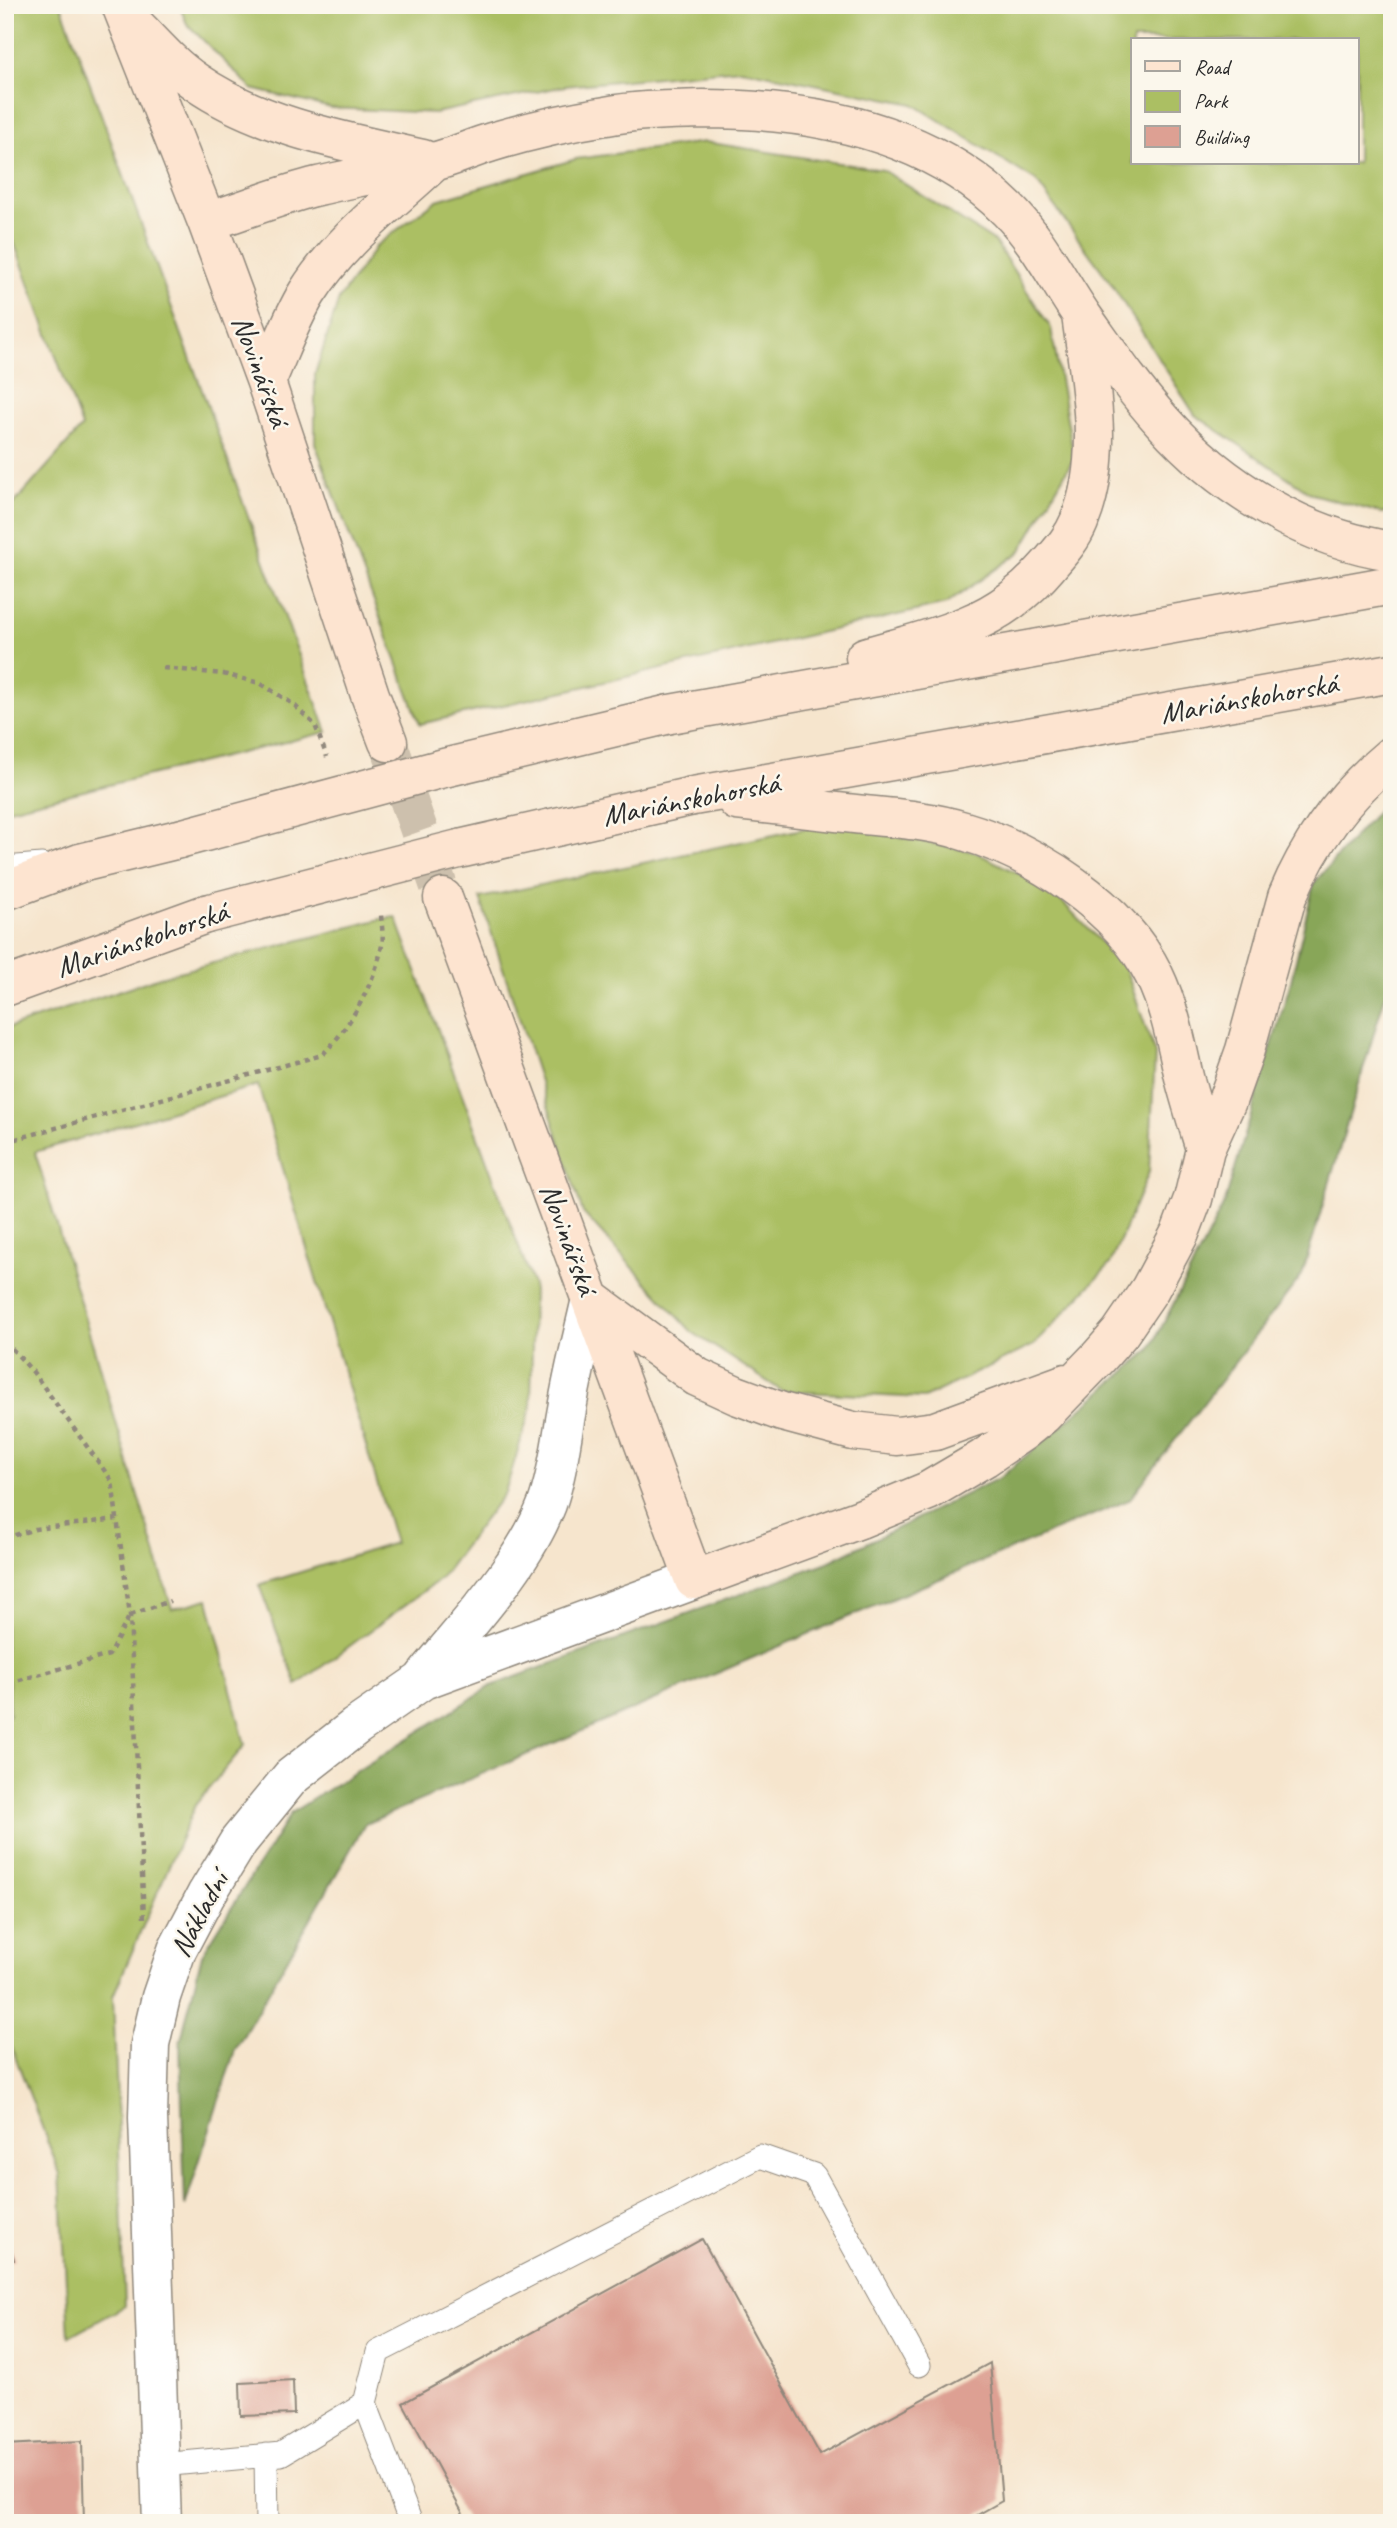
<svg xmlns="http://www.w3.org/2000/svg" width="1397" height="2528" font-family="Caveat,sans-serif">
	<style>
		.green { fill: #abbf63; stroke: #6b7547; stroke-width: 2; fill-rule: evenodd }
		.forest { fill: #88a659; stroke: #5a6842; stroke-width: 2 }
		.building { fill: #dda093 }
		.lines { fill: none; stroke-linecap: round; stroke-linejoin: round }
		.secondary-tunnel { stroke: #cdc0ad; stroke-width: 38; stroke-dasharray: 38 19; stroke-linecap: butt }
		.lane-casing { stroke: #90887c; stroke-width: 25 }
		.street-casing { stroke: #90887c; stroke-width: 41 }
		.secondary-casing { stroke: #90887c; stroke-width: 41 }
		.path { stroke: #90887c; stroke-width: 4.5; stroke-dasharray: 5 5; stroke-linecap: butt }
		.lane { stroke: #fff; stroke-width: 23 }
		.street { stroke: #fff; stroke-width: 38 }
		.secondary { stroke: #fde4d0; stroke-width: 38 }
		.secondary-bridge-casing { stroke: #90887c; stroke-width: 41; stroke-linecap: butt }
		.secondary-bridge { stroke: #fde4d0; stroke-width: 38 }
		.labels { text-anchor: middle; stroke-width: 5; stroke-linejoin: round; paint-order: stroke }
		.street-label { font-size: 30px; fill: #2b2b2b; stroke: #fbf7ec }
	</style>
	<rect width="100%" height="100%" fill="#fbf7ec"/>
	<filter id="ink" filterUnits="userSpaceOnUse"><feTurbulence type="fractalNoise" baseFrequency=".0143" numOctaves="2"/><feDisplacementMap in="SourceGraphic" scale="14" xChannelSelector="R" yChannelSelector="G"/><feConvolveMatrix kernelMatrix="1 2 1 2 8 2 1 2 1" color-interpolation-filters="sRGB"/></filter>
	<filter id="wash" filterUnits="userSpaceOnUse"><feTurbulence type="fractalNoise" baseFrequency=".00686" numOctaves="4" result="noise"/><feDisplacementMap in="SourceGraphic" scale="28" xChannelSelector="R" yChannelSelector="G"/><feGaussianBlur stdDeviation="1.57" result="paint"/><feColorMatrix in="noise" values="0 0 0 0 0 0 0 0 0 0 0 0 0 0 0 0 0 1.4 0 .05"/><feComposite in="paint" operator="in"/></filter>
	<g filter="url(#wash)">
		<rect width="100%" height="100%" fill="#f6e5cd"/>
		<!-- green -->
		<path class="green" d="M5,5H61L327,732L5,810V514L82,427L5,218Z
			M179,5H1392V513H1381L1312,494L1195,415L1110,282L1036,181L913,104L741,69L565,86L435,113L331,108L252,89L187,24ZM1357,40V163H1133V40Z
			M705,142L883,170L995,242L1051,328L1074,458L1020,552L946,604L420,724L315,443V374L339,299L377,245L437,200L576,159Z
			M830,823L975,852L1050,889L1125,967L1155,1054L1149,1172L1110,1264L1034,1345L924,1398L782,1391L692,1332L583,1213L480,898Z
			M396,917L533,1285L531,1408L505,1492L440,1579L297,1685L259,1585L395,1543L258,1085L35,1152L172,1609L208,1599L245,1745L195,1805L113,1996L125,2306L69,2337L60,2174L5,2030V1717L9,1715V1683L5,1672V1029L160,977L381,919Z"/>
		<!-- forest -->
		<path class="forest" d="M1392,794V982L1388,986L1302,1275L1129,1500L834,1623L365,1824L235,2050L185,2206L180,2043L202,1955L291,1813L491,1686L828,1562L1001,1477L1150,1350L1225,1202L1291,981L1314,883Z"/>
		<g id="blocks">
			<!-- building -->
			<path class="building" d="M5,2223L14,2260L5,2262Z
				M702,2239L820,2455L990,2363L1002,2501L963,2523H468L403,2403Z
				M293,2380L294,2414L241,2416L240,2383Z
				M82,2441L84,2523H5V2445Z"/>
		</g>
	</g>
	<g filter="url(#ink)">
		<use href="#blocks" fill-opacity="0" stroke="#90887c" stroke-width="2"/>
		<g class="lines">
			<!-- secondary-tunnel -->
			<path class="secondary-tunnel" d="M388,742L443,898"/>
			<!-- lane casing -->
			<g class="lane-casing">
				<path id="lane" d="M5,868L42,865
					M365,2403L378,2352L760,2156L814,2175L919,2365
					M266,2455L267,2523
					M161,2465L281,2454L365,2403L411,2523"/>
			</g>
			<!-- street casing -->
			<g class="street-casing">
				<path id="street" d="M423,1679C465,1626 523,1567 547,1504C558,1473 561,1441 567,1409C573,1372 583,1335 591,1299
					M162,2523L148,2117L150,2044L161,1997L177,1950L206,1895L239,1841L291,1777L355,1727L423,1680L694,1580"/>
			</g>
			<!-- secondary casing -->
			<g class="secondary-casing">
				<path id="secondary" d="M121,5L207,222L266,382L370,695L388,742
					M137,27C156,47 174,67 196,82C261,127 347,142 423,159
					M207,222C244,210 281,195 318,186C356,177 395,171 433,162C453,157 472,148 492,142C529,131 567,122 606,116C637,110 670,110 702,109C810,109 928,130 1008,210C1039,241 1058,281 1083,317C1108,352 1133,389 1162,421C1221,487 1304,538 1392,551
					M266,382C279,353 290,321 307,293C339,242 391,202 435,161
					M865,657C899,647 934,639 967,625C998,613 1027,591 1048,566C1060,552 1072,539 1079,522C1106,457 1090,382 1081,315
					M670,714L1392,585
					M693,796L1392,673
					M737,801C779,806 822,810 864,815C897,818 932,821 964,831C1035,852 1121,907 1154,975C1170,1008 1176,1042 1184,1077C1190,1101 1198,1125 1205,1149
					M5,891L80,863L179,839
					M443,898L694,1580L860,1519L928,1491L984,1458L1022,1432L1043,1415L1099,1357L1120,1333L1150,1289L1180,1233L1193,1199L1205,1149L1227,1101L1245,1050L1287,897C1310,842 1346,793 1392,755
					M5,987L206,914
					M591,1299L697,1377L736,1395L782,1412L853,1431L897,1436L935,1431L1066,1383"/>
			</g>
			<!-- path -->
			<path class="path" d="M163,668L223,674L260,683L293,704L315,725L327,757
				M5,1142L322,1055C349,1029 375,983 382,945C384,935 381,923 381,912
				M5,1341L33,1372L112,1481L130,1615L144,1918
				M5,1538L35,1529L117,1519
				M9,1683L109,1655L130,1615L170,1601"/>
			<!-- lane -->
			<use href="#lane" class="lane"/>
			<!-- street -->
			<use href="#street" class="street"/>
			<!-- secondary -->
			<use href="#secondary" class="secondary"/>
			<!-- secondary-bridge casing -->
			<g class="secondary-bridge-casing">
				<path id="secondary-bridge" d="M179,839L444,768L670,714
					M206,914L459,849L693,796"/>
			</g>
			<!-- secondary-bridge -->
			<use href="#secondary-bridge" class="secondary-bridge"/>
		</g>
	</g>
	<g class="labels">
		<!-- street labels -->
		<g class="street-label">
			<text transform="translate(261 371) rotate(70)" y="10">Novinářská</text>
			<text transform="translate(1249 698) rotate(-10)" y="10">Mariánskohorská</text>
			<text transform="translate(691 799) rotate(-11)" y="10">Mariánskohorská</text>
			<text transform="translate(142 939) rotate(-19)" y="10">Mariánskohorská</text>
			<text transform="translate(569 1239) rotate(70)" y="10">Novinářská</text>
			<text transform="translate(199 1914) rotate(-62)" y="10">Nákladní</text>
		</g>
	</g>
	<!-- margin -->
	<rect width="1397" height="2528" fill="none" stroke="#fbf7ec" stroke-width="28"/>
	<!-- legend -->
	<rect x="1131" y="38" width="228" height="126" fill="#fbf7ec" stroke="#a8a59f" stroke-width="2"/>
	<rect x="1145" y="61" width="35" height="10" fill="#fde4d0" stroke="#a8a59f" stroke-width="2"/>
	<text x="1194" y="74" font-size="21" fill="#2b2b2b">Road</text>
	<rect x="1145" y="91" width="35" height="21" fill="#abbf63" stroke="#a8a59f" stroke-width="2"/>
	<text x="1194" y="108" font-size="21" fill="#2b2b2b">Park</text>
	<rect x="1145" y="126" width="35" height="21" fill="#dda093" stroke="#a8a59f" stroke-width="2"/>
	<text x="1194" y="144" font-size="21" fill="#2b2b2b">Building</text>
</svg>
